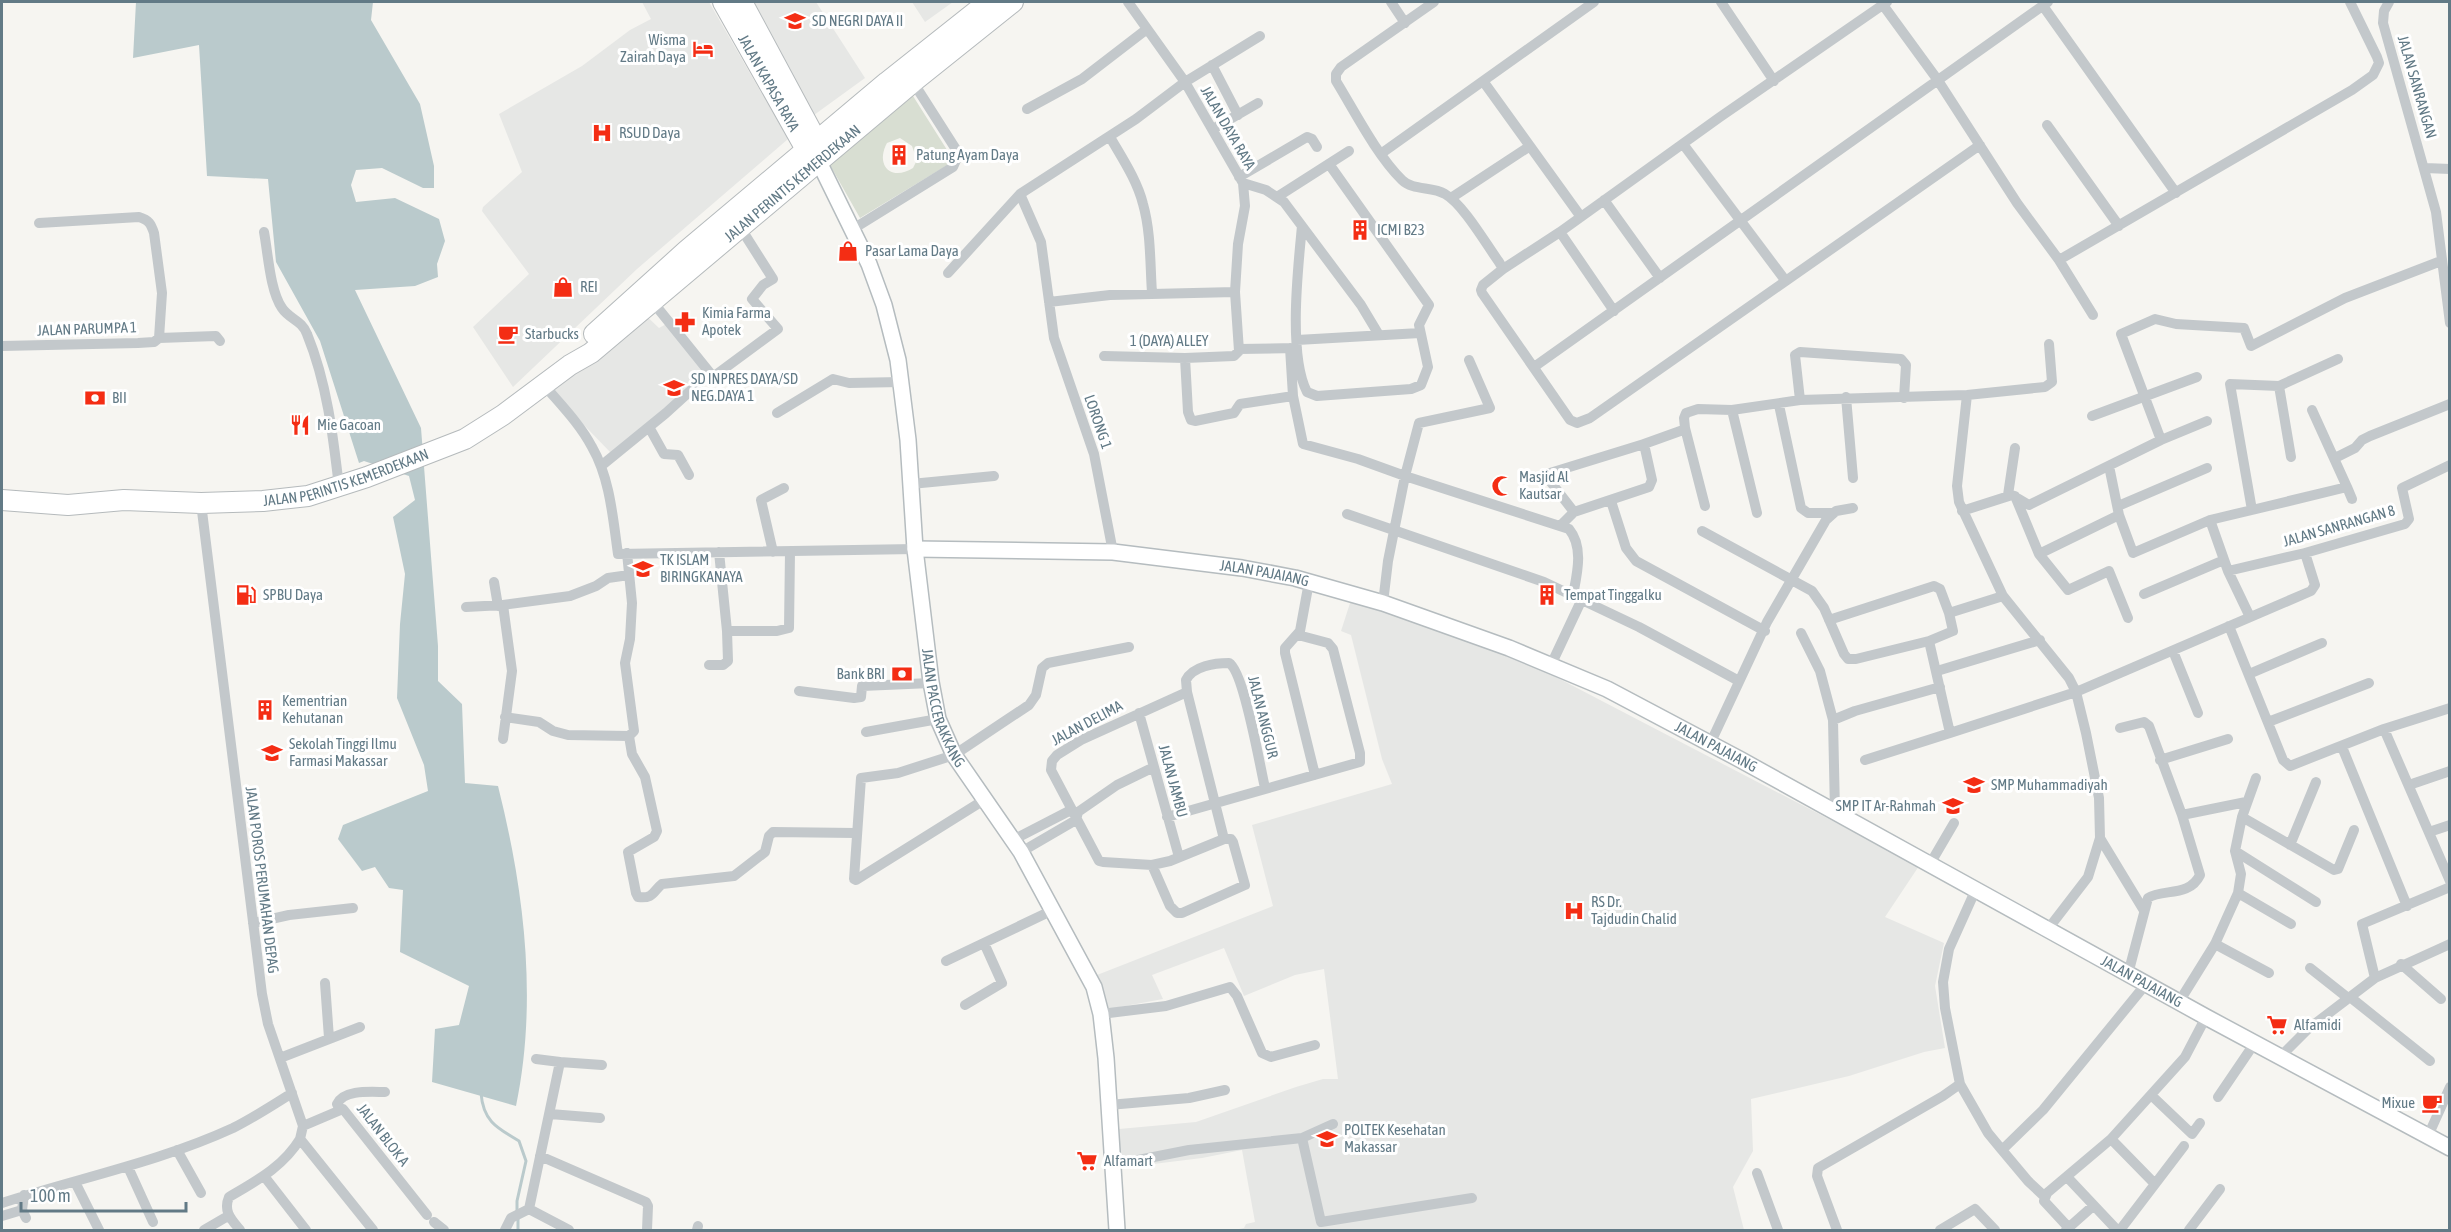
<svg xmlns="http://www.w3.org/2000/svg" width="2451" height="1232" font-family="'Asap Condensed',sans-serif">
	<style>
		.built { fill: #e6e7e5 }
		.green { fill: #d8ded2; fill-rule: evenodd }
		.water { fill: #bacacc }
		.lines { fill: none; stroke-linecap: round; stroke-linejoin: round }
		.stream { stroke: #bacacc; stroke-width: 3 }
		.secondary-casing { stroke: #b5bcbf; stroke-width: 18 }
		.highway-casing { stroke: #b5babc; stroke-width: 22 }
		.street { stroke: #c3c8cb; stroke-width: 10 }
		.secondary { stroke: #fff; stroke-width: 15 }
		.highway { stroke: #fff; stroke-width: 20 }
		.labels { text-anchor: middle; stroke-width: 6; stroke-linejoin: round; paint-order: stroke }
		.poi-label { font-size: 15px; fill: #627a86; stroke: #fff; text-anchor: start }
		.street-label { font-size: 15px; fill: #627a86; stroke: #fff }
	</style>
	<rect width="100%" height="100%" fill="#f6f5f1"/>
	<!-- built -->
	<path class="built" d="M642,2H709L788,139L637,269L513,387L473,327L529,274L482,211L483,207L522,172L499,114L582,66L630,30L651,19Z
		M747,2H816L865,78L814,115Z
		M912,2H953L925,22Z
		M640,310L659,328L670,322L713,370L612,454L550,390Z
		M1351,600L1452,633L1552,675L1919,866L1885,917L1944,943L1935,986L1945,1048L1924,1052L1849,1076L1751,1099L1753,1151L1733,1187L1744,1230H1234L1244,1228L1246,1224L1255,1222L1242,1150L1202,1158L1121,1168L1119,1129L1196,1122L1296,1087L1323,1079H1338L1324,969L1295,975L1244,996L1224,948L1152,975L1163,999L1109,1009L1097,975L1273,906L1252,825L1392,784L1382,759L1351,635L1341,631Z"/>
	<!-- green -->
	<path class="green" d="M913,96L954,161L860,218L830,165ZM900,138L912,146L917,160L913,168C891,182 875,165 887,143Z"/>
	<!-- water -->
	<path class="water" d="M136,2H373L371,20L420,104L434,166V188H423L382,168L356,170L351,185L356,202L395,198L439,219L445,241L437,264L438,277L415,286L355,290L421,428L438,646V681L462,704L465,783L498,786C524,889 538,1000 516,1106L432,1082L435,1029L459,1025L469,986L400,952L403,890L389,888L375,867L362,871L338,839L343,825L428,791L424,765L397,698L400,624L405,574L393,517L415,500L409,476L364,461L359,463L320,341L276,262L268,179L207,176L199,45L133,58Z"/>
	<g class="lines">
		<!-- stream -->
		<path class="stream" d="M481,1093C483,1121 497,1128 519,1141L526,1161L517,1201V1211
			M518,1217V1230"/>
		<!-- secondary casing -->
		<g class="secondary-casing">
			<g id="secondary">
				<path id="s1" d="M819,162L869,264L884,305L898,360L908,440L915,549L931,682L938,719L954,755L1021,852L1094,987L1101,1014L1106,1058L1117,1230"/>
				<path id="s2" d="M915,549L1113,552L1242,568L1295,578L1383,603L1509,648L1607,689L1741,760L2206,1017L2450,1148"/>
			</g>
		</g>
		<!-- highway casing -->
		<g class="highway-casing">
			<g id="highway">
				<path id="s3" d="M723,2L812,160"/>
				<path d="M742,2L821,149"/>
				<path d="M594,334L686,251L887,82L988,2"/>
				<path id="s4" d="M2,500L68,505L124,500L201,503L263,501L308,496L367,477L465,439L503,415L570,365L591,353L913,82L1013,2"/>
			</g>
		</g>
		<!-- street -->
		<path class="street" d="M1391,2L1405,23
			M1434,2L1341,67L1336,74V81C1355,112 1376,154 1402,180C1413,191 1432,186 1445,194C1463,204 1486,244 1499,262L1503,269L1483,285L1481,290L1482,293L1570,420L1577,423L1590,418L1980,145
			M1721,2L1774,81
			M2389,2L2384,11L2383,23L2436,212L2450,323
			M1883,5L1937,79L2017,203L2059,260L2093,315
			M2043,6L2176,193
			M1212,65L1238,115
			M1483,81L1581,217
			M1027,109L1082,79L1147,29
			M2047,125L2119,226
			M1213,129L1258,103
			M1110,137C1122,158 1137,180 1143,204C1151,232 1150,264 1152,293
			M1683,144L1785,280
			M1382,153L1594,2
			M2425,168L2450,169
			M1239,177L1307,137L1312,139L1317,147
			M1243,183L1266,190L1284,202L1361,305L1379,335
			M1020,194L1041,242L1054,338L1094,454L1113,552
			M1277,197L1349,151
			M1451,198L1530,146
			M1604,200L1660,278
			M1302,226C1298,268 1288,355 1307,392L1317,396L1411,389L1421,385L1428,367L1419,325L1429,305L1329,164
			M853,229L953,167L958,156L957,151L913,82
			M264,232C268,253 270,291 282,308C289,319 302,320 307,334C327,383 333,435 339,487
			M1560,232L1614,311
			M2059,260L2352,90L2373,75L2379,63L2377,57L2350,2
			M1503,269L1560,232L1720,117L1887,2
			M948,273L1020,194L1136,119L1185,82L1260,36
			M1049,302L1110,295L1235,292
			M159,338L216,336L220,341
			M1297,340L1420,333
			M2,346L138,343L154,342L159,338L162,293L154,233C151,224 149,220 139,217L39,223
			M1290,348L1293,396L1303,444L1358,459L1405,476L1388,561L1383,603
			M1239,349L1297,348
			M1104,356L1185,358L1234,356L1239,351L1235,292L1238,244L1245,206L1243,183L1185,82L1128,2
			M1185,358L1188,412L1191,420L1195,421L1234,413L1240,404L1293,396
			M1469,360L1490,408L1419,423L1405,476L1569,529C1584,547 1577,574 1573,595
			M1534,367L2048,2
			M709,376L717,374L778,329L752,299L763,285L773,279L740,227
			M544,385C561,405 580,424 592,447C610,478 613,519 618,554L915,549
			M2279,386L2338,359
			M1967,395L1957,486L1959,502L2003,596L2069,678L2076,692L2086,733L2099,798L2100,838L2088,877L2048,929
			M1846,397L1853,478
			M1800,400L1795,355L1800,352L1901,359L1906,365L1904,398
			M1779,405L1801,508L1808,513H1831
			M1732,410L1757,513
			M777,413L833,379L849,383L901,382
			M2092,416L2197,377
			M649,427L664,454L678,455L689,475
			M1685,428L1705,506
			M2161,440L2207,421
			M2335,458L2355,448L2362,440L2370,436L2450,404
			M601,466L666,413L710,373L652,301
			M2109,466L2119,515L2133,553L2210,520
			M911,484L994,476
			M2347,487L2352,499
			M2008,495L2015,448
			M2015,496L2039,554L2119,515
			M1611,501L1626,548L1636,561L1765,631
			M201,503L262,994L268,1024L303,1126L300,1139L373,1230
			M2118,506L2207,468
			M2252,510L2347,487L2312,410
			M1962,511L2012,495L2029,505L2161,440L2121,334L2155,319L2176,324L2244,328L2251,346L2345,298L2441,261
			M1574,512L1550,481L1548,477L1550,473L1644,444
			M1347,514L1544,582L1639,627L1739,681
			M1561,525L1574,512L1649,487L1652,480L1644,444L1683,430L1685,428L1684,418L1686,413L1698,409L1732,410L1800,400L1967,395L2045,387L2052,382L2049,344
			M1702,531L1812,591L1824,608L1844,654L1848,659H1856L1929,641L1950,733L1865,760
			M773,552L761,500L784,488
			M627,553L632,603L630,639L625,663L634,731L629,736L632,754L645,777L657,831L654,837L628,852L636,893L638,897C654,899 653,891 662,884L734,876L765,852L769,836L773,832L855,833
			M2039,554L2068,590L2109,571L2128,618
			M2228,571L2305,553L2405,524L2409,519L2402,488L2450,465
			M494,582L498,606
			M1309,582L1300,631L1285,648V653L1315,775
			M2144,594L2224,560
			M466,607L503,605L570,596L596,586L608,578L629,575
			M2250,617L2228,571L2210,520L2252,510L2230,384L2279,386L2291,457
			M1829,620L1934,586L1940,589L1949,613L2003,596
			M2229,626L2283,760L2290,766L2384,729L2450,708
			M727,631H777L789,628L790,552
			M1801,633L1820,671L1833,720
			M1929,641L1953,631L1949,613
			M2173,651L2198,713
			M709,665H723L728,661L727,631L719,552
			M1551,665L1582,599
			M1937,671L2040,640
			M2249,674L2322,643
			M799,691L854,698L861,697L862,686L931,683
			M1187,692L1081,740L1057,755L1052,761L1051,770L1099,861L1103,862L1152,865L1170,861L1224,839
			M1139,713L1179,857
			M505,717L539,722L553,731L568,735L629,736
			M2268,722L2369,683
			M2120,728L2144,722L2149,726L2182,815L2200,875C2189,898 2162,888 2148,898L2128,974
			M2384,729L2450,881
			M866,732L938,719
			M1950,733L2076,692L2311,591L2315,585L2305,553
			M503,739L512,671L503,605
			M1710,744L1767,622L1826,520L1836,511L1853,508
			M2342,747L2407,906
			M2160,760L2228,739
			M2409,785L2450,771
			M984,800L856,880L854,879L861,778L898,773L954,755L1029,705L1036,695L1042,668L1048,663L1129,647
			M1078,812L1117,785L1154,767
			M1835,812L1833,720L1855,711L1940,687
			M2182,815L2246,802
			M1167,817L1360,762V753L1333,649L1328,643L1298,635
			M2242,817L2334,870L2338,869L2354,830
			M2429,832L2450,825
			M2100,838L2143,909
			M1013,840L1071,810L1078,812L1076,820L1021,852
			M2290,845L2316,782
			M2235,851L2316,902
			M1930,864L1954,823
			M1152,865L1170,906L1177,913H1182L1245,885L1233,842L1231,839H1224L1187,692L1186,680C1193,666 1215,663 1229,663C1244,671 1260,767 1265,788
			M2238,893L2291,924
			M253,923L289,915L353,908
			M2215,944L2269,973
			M946,961L1053,910
			M2401,964L2441,999
			M2310,968L2348,998
			M2375,978L2362,924L2450,887
			M325,983L329,1038
			M2350,997L2430,1061
			M2179,1002L2215,944L2238,893L2241,874L2235,851L2242,817L2256,778
			M965,1005L1002,983L984,943
			M1101,1014L1166,1006L1230,987L1237,996L1262,1053L1271,1057L1315,1045
			M2280,1057L2308,1029L2375,978L2450,944
			M280,1058L360,1027
			M536,1059L560,1062
			M1960,1084L1988,1133L2002,1150
			M2151,1095L2192,1134L2200,1123
			M2218,1097L2254,1044
			M1109,1105L1189,1098L1225,1090
			M339,1109L337,1104C344,1089 372,1092 385,1092
			M550,1114L600,1118
			M303,1126L343,1109L427,1215
			M2428,1136L2450,1087
			M1302,1138L1333,1124
			M2111,1139L2155,1184
			M177,1150L201,1193
			M540,1156L646,1202L648,1206L647,1230
			M1113,1165L1189,1150L1302,1138L1321,1222L1472,1198
			M128,1167L153,1222
			M1757,1173L1778,1230
			M264,1176L306,1230
			M2068,1178L2117,1230
			M75,1182L99,1230
			M24,1195L22,1210L26,1218
			M2045,1197L2028,1181L2002,1150L2043,1110L2146,984
			M2,1203C79,1178 159,1162 233,1128C253,1118 273,1105 292,1093
			M529,1209L569,1230
			M2,1216L22,1210
			M434,1222L444,1230
			M2069,1228L2044,1201L2047,1193L2111,1139L2185,1057L2206,1017
			M204,1230L228,1216
			M240,1230C231,1219 223,1211 229,1197C256,1181 283,1167 300,1139
			M505,1230L511,1218L529,1209L560,1062L602,1065
			M697,1230L698,1226
			M1837,1230L1817,1176L1818,1168L1943,1096L1960,1084L1945,1008L1943,982L1949,949L1976,889
			M1940,1230L1975,1209L1995,1230
			M2066,1230L2093,1206
			M2120,1230L2184,1146
			M2189,1230L2220,1189"/>
		<!-- secondary -->
		<use href="#secondary" class="secondary"/>
		<!-- highway -->
		<use href="#highway" class="highway"/>
	</g>
	<!-- icons -->
	<defs>
		<g id="school-bare" transform="scale(1.62)"><path d="M0-5L7-2L0 1L-7-2ZM-4 1L0 2.5L4 1V4Q0 6-4 4Z" fill="#f42d14" stroke="#fff" stroke-width="2.5" paint-order="stroke"/></g>
		<g id="hotel-bare" transform="scale(1.62)"><path d="M-6-4.5h1.5V1H6V5H4.5V3h-9V5H-6ZM-4 0a1.8 1.8 0 1 1 3.6 0ZM.5 0V-2.5h3Q6-2.5 6 0Z" fill="#f42d14" stroke="#fff" stroke-width="2.5" paint-order="stroke"/></g>
		<g id="hospital-bare" transform="scale(1.62)"><path d="M-5-5h3v3.5h4V-5h3V5h-3V1.5h-4V5h-3Z" fill="#f42d14" stroke="#fff" stroke-width="2.5" paint-order="stroke"/></g>
		<g id="building-bare" transform="scale(1.62)"><path d="M-4-6H4V6H1V3H-1V6H-4ZM-2.5-4.3h1.7v1.8h-1.7ZM.8-4.3h1.7v1.8H.8ZM-2.5-1h1.7V.8h-1.7ZM.8-1h1.7V.8H.8Z" fill="#f42d14" stroke="#fff" stroke-width="2.5" paint-order="stroke"/></g>
		<g id="shop-bare" transform="scale(1.62)"><path d="M-5-2.5h2.3a2.7 3.5 0 0 1 5.4 0H5L5.5 6h-11ZM-1.5-2.5h3a1.5 2.3 0 0 0-3 0Z" fill="#f42d14" stroke="#fff" stroke-width="2.5" paint-order="stroke"/></g>
		<g id="pharmacy-bare" transform="scale(1.62)"><path d="M-2-6h4v4h4v4h-4v4h-4v-4h-4v-4h4Z" fill="#f42d14" stroke="#fff" stroke-width="2.5" paint-order="stroke"/></g>
		<g id="cafe-bare" transform="scale(1.62)"><path d="M-5.5-4.5H6V0H3Q3 3.5 0 3.5H-2.5Q-5.5 3.5-5.5 0ZM3-3.2v2h1.7v-2ZM-6 4.5H4V6H-6Z" fill="#f42d14" stroke="#fff" stroke-width="2.5" paint-order="stroke"/></g>
		<g id="bank-bare" transform="scale(1.62)"><path d="M-6-4H6V4H-6ZM0-2.3a2.3 2.3 0 1 0 0 4.6a2.3 2.3 0 1 0 0-4.6Z" fill="#f42d14" stroke="#fff" stroke-width="2.5" paint-order="stroke"/></g>
		<g id="restaurant-bare" transform="scale(1.62)"><path d="M-5-6h1v4h1v-4h1v4h1v-4h1v5L-1.5 .5V6h-2V.5L-5-1ZM5-6V6H3V1.5H1.5Q1.5-4 5-6Z" fill="#f42d14" stroke="#fff" stroke-width="2.5" paint-order="stroke"/></g>
		<g id="mosque-bare" transform="scale(1.62)"><path d="M3.5-4.9A6 6 0 1 0 3.5 4.9A5 5 0 1 1 3.5-4.9Z" fill="#f42d14" stroke="#fff" stroke-width="2.5" paint-order="stroke"/></g>
		<g id="fuel-bare" transform="scale(1.62)"><path d="M-5.5-6h7V0h2V4h1.3V-2.5L3-4.5l.8-.8L6-3V5H2.5V1h-1V6h-7ZM-4.2-4.7v3.2H.2V-4.7Z" fill="#f42d14" stroke="#fff" stroke-width="2.5" paint-order="stroke"/></g>
		<g id="university-bare" transform="scale(1.62)"><path d="M0-5L7-2L0 1L-7-2ZM-4 1L0 2.5L4 1V4Q0 6-4 4Z" fill="#f42d14" stroke="#fff" stroke-width="2.5" paint-order="stroke"/></g>
		<g id="supermarket-bare" transform="scale(1.62)"><path d="M-6-5.5h2.5l.6 2H6L4.5 2H-2.5L-4.4-4H-6ZM-1.5 3.2a1.3 1.3 0 1 0 .1 0ZM3 3.2a1.3 1.3 0 1 0 .1 0Z" fill="#f42d14" stroke="#fff" stroke-width="2.5" paint-order="stroke"/></g>
	</defs>
	<g fill-rule="evenodd">
		<use href="#school-bare" x="795" y="21"/>
		<use href="#hotel-bare" x="703" y="49"/>
		<use href="#hospital-bare" x="602" y="133"/>
		<use href="#building-bare" x="899" y="155"/>
		<use href="#building-bare" x="1360" y="230"/>
		<use href="#shop-bare" x="848" y="251"/>
		<use href="#shop-bare" x="563" y="287"/>
		<use href="#pharmacy-bare" x="685" y="322"/>
		<use href="#cafe-bare" x="508" y="334"/>
		<use href="#school-bare" x="674" y="388"/>
		<use href="#bank-bare" x="95" y="398"/>
		<use href="#restaurant-bare" x="300" y="425"/>
		<use href="#mosque-bare" x="1502" y="486"/>
		<use href="#school-bare" x="643" y="569"/>
		<use href="#fuel-bare" x="246" y="595"/>
		<use href="#building-bare" x="1547" y="595"/>
		<use href="#bank-bare" x="902" y="674"/>
		<use href="#building-bare" x="265" y="710"/>
		<use href="#university-bare" x="272" y="753"/>
		<use href="#school-bare" x="1974" y="785"/>
		<use href="#school-bare" x="1953" y="806"/>
		<use href="#hospital-bare" x="1574" y="911"/>
		<use href="#supermarket-bare" x="2277" y="1025"/>
		<use href="#cafe-bare" x="2432" y="1103"/>
		<use href="#university-bare" x="1327" y="1139"/>
		<use href="#supermarket-bare" x="1087" y="1161"/>
	</g>
	<g class="labels">
		<!-- poi labels -->
		<g class="poi-label">
			<text x="812" y="26">SD NEGRI DAYA II</text>
			<text x="686" y="45" text-anchor="end">Wisma<tspan x="686" dy="17">Zairah Daya</tspan></text>
			<text x="619" y="138">RSUD Daya</text>
			<text x="916" y="160">Patung Ayam Daya</text>
			<text x="1377" y="235">ICMI B23</text>
			<text x="865" y="256">Pasar Lama Daya</text>
			<text x="580" y="292">REI</text>
			<text x="702" y="318">Kimia Farma<tspan x="702" dy="17">Apotek</tspan></text>
			<text x="525" y="339">Starbucks</text>
			<text x="691" y="384">SD INPRES DAYA/SD<tspan x="691" dy="17">NEG.DAYA 1</tspan></text>
			<text x="112" y="403">BII</text>
			<text x="317" y="430">Mie Gacoan</text>
			<text x="1519" y="482">Masjid Al<tspan x="1519" dy="17">Kautsar</tspan></text>
			<text x="660" y="565">TK ISLAM<tspan x="660" dy="17">BIRINGKANAYA</tspan></text>
			<text x="263" y="600">SPBU Daya</text>
			<text x="1564" y="600">Tempat Tinggalku</text>
			<text x="885" y="679" text-anchor="end">Bank BRI</text>
			<text x="282" y="706">Kementrian<tspan x="282" dy="17">Kehutanan</tspan></text>
			<text x="289" y="749">Sekolah Tinggi Ilmu<tspan x="289" dy="17">Farmasi Makassar</tspan></text>
			<text x="1991" y="790">SMP Muhammadiyah</text>
			<text x="1936" y="811" text-anchor="end">SMP IT Ar-Rahmah</text>
			<text x="1591" y="907">RS Dr.<tspan x="1591" dy="17">Tajdudin Chalid</tspan></text>
			<text x="2294" y="1030">Alfamidi</text>
			<text x="2415" y="1108" text-anchor="end">Mixue</text>
			<text x="1344" y="1135">POLTEK Kesehatan<tspan x="1344" dy="17">Makassar</tspan></text>
			<text x="1104" y="1166">Alfamart</text>
		</g>
		<!-- street labels -->
		<g class="street-label">
			<text dy="5" stroke="none"><textPath href="#s3" startOffset="93">JALAN KAPASA RAYA</textPath></text>
			<text transform="translate(2417 87) rotate(74)" y="5">JALAN SANRANGAN</text>
			<text transform="translate(1228 128) rotate(60)" y="5">JALAN DAYA RAYA</text>
			<text dy="5" stroke="none"><textPath href="#s4" startOffset="890">JALAN PERINTIS KEMERDEKAAN</textPath></text>
			<text transform="translate(87 329) rotate(-2)" y="5">JALAN PARUMPA 1</text>
			<text x="1169" y="346">1 (DAYA) ALLEY</text>
			<text transform="translate(1098 422) rotate(71)" y="5">LORONG 1</text>
			<text dy="5" stroke="none"><textPath href="#s4" startOffset="348">JALAN PERINTIS KEMERDEKAAN</textPath></text>
			<text transform="translate(2339 526) rotate(-16)" y="5">JALAN SANRANGAN 8</text>
			<text dy="5" stroke="none"><textPath href="#s2" startOffset="351">JALAN PAJAIANG</textPath></text>
			<text dy="5" stroke="none"><textPath href="#s1" startOffset="566">JALAN PACCERAKKANG</textPath></text>
			<text transform="translate(1263 717) rotate(76)" y="5">JALAN ANGGUR</text>
			<text transform="translate(1087 723) rotate(-28)" y="5">JALAN DELIMA</text>
			<text dy="5" stroke="none"><textPath href="#s2" startOffset="837">JALAN PAJAIANG</textPath></text>
			<text transform="translate(1173 781) rotate(75)" y="5">JALAN JAMBU</text>
			<text transform="translate(262 880) rotate(83)" y="5">JALAN POROS PERUMAHAN DEPAG</text>
			<text dy="5" stroke="none"><textPath href="#s2" startOffset="1323">JALAN PAJAIANG</textPath></text>
			<text transform="translate(383 1135) rotate(52)" y="5">JALAN BLOK A</text>
		</g>
	</g>
	<!-- border -->
	<rect width="2451" height="1232" fill="none" stroke="#627a86" stroke-width="6"/>
	<!-- scale -->
	<path d="M21 1202v9h165v-9" fill="none" stroke="#627a86" stroke-width="3"/>
	<text x="30" y="1202" font-size="18" fill="#627a86" stroke="#ffffff" stroke-width="4.5" paint-order="stroke">100 m</text>
</svg>
